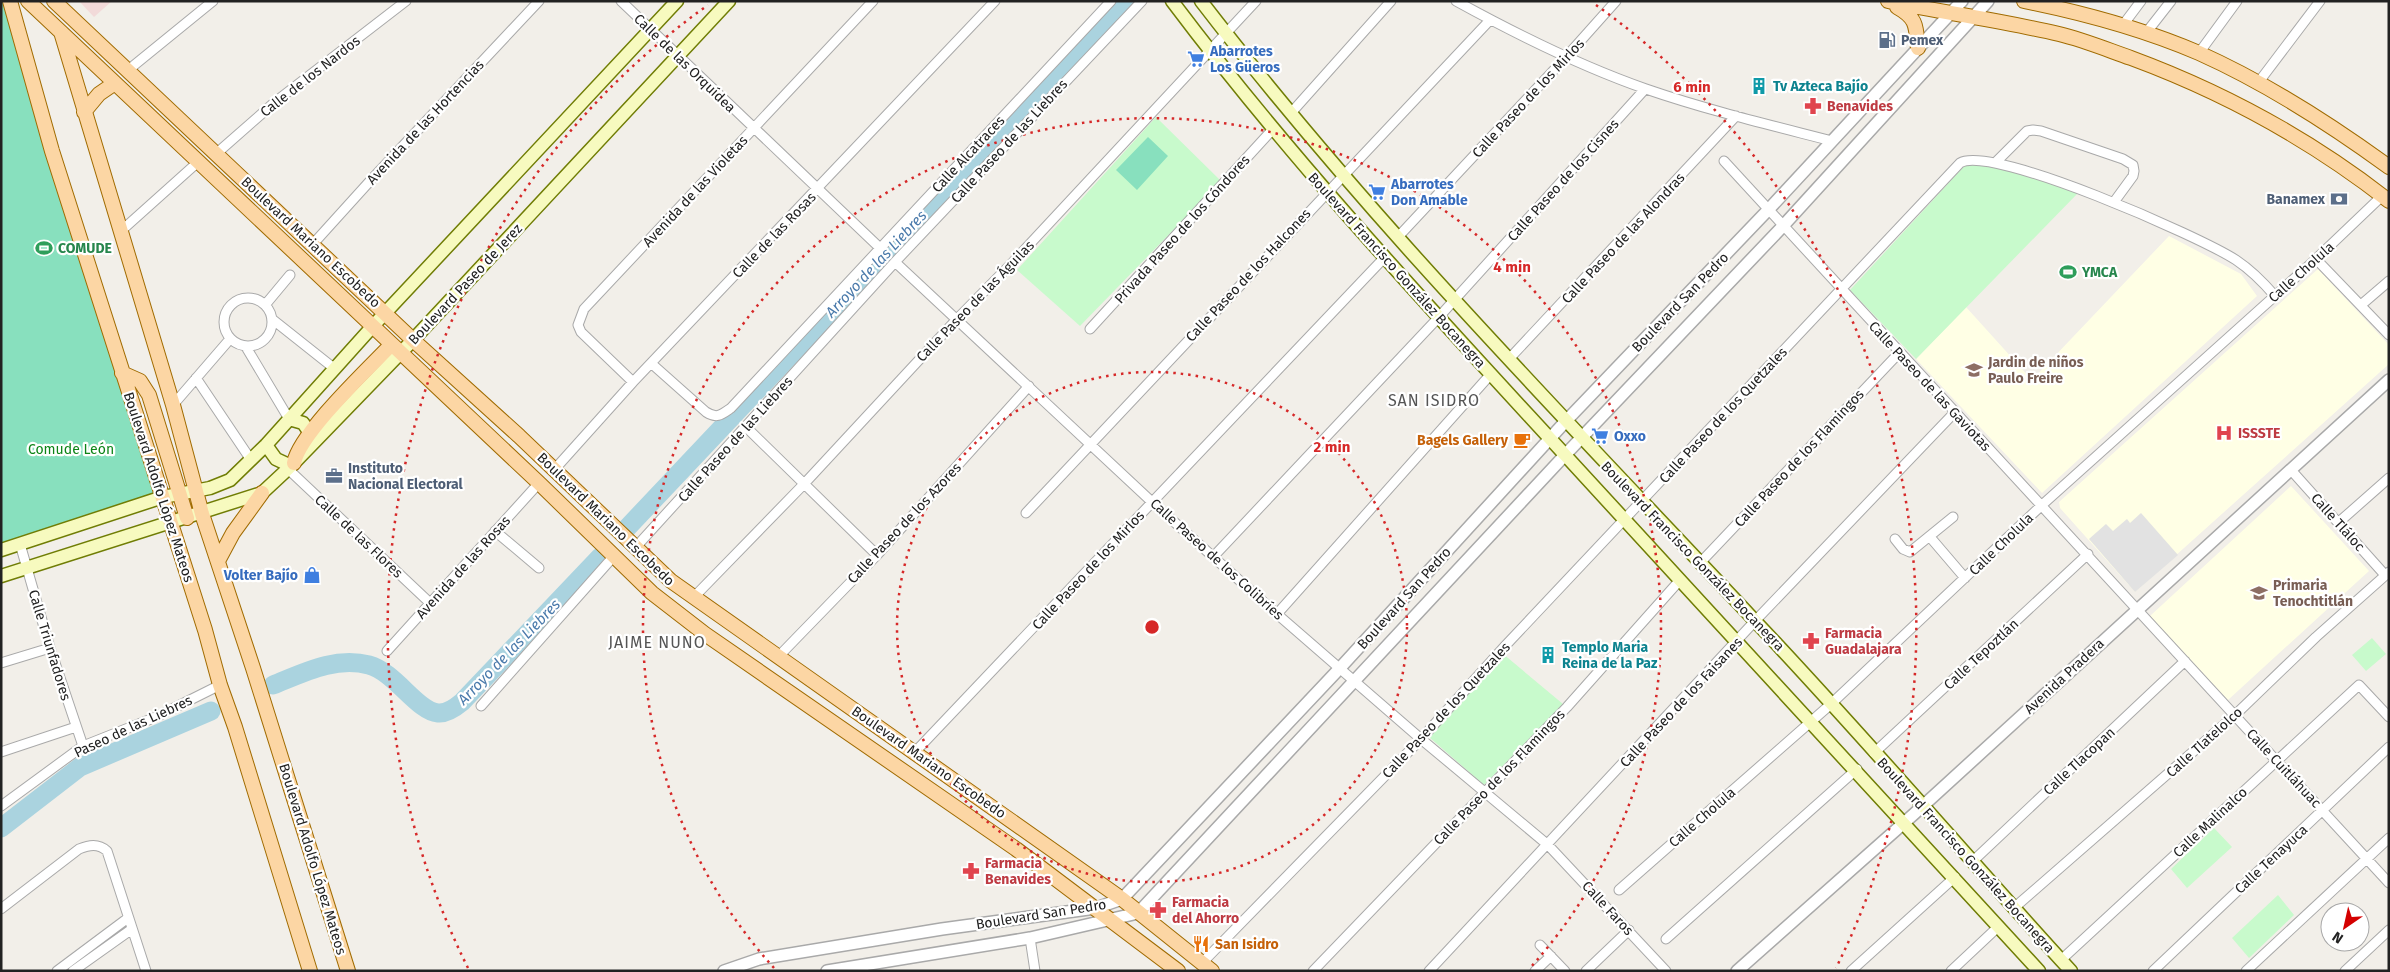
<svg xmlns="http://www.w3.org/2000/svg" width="2390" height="972" font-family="'Fira Sans',sans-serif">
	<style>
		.commercial { fill: #f2dad9 }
		.education { fill: #ffffe5 }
		.park { fill: #c8facc }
		.pitch { fill: #88e0be }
		.parking { fill: #e2e2e2 }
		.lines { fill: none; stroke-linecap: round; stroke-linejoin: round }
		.river { stroke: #aad3df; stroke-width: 19 }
		.minor-casing { stroke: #a9a9a9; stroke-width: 11 }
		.tertiary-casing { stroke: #a9a9a9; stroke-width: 14 }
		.secondary-casing { stroke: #707d05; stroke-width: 15 }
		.primary-casing { stroke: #a06b00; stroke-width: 16 }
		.minor { stroke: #fff; stroke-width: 9 }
		.tertiary { stroke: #fff; stroke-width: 11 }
		.secondary { stroke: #f7fabf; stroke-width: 12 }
		.primary { stroke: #fcd6a4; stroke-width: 14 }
		.ring { fill: none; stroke: #d62828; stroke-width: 2.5; stroke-dasharray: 2.5 5 }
		.labels { text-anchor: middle; stroke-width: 4.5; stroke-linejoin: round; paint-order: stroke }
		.service-label { font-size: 14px; font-weight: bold; fill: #4e5e75; stroke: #fff; text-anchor: start }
		.shop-label { font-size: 14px; font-weight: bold; fill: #366cbe; stroke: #fff; text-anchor: start }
		.street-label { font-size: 14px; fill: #222; stroke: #fff }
		.culture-label { font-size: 14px; font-weight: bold; fill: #0d838f; stroke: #fff; text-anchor: start }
		.health-label { font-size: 14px; font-weight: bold; fill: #be3a42; stroke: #fff; text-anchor: start }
		.leisure-label { font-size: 14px; font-weight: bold; fill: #27864d; stroke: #fff; text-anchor: start }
		.education-label { font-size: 14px; font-weight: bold; fill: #785e54; stroke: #fff; text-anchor: start }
		.food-label { font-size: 14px; font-weight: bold; fill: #c56008; stroke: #fff; text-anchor: end }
		.park-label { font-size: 14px; fill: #0c8416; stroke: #fff }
		.water-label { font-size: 15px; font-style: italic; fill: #4a7aab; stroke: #fff }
		.quarter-label { font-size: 16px; letter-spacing: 1px; fill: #555; stroke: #fff }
		.centre { fill: #d62828; stroke: #fff; stroke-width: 2.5 }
		.ring-label { font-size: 15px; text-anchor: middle; font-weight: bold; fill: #d62828; stroke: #fff; stroke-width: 4.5; stroke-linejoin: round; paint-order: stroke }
	</style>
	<rect width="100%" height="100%" fill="#f2efe9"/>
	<!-- commercial -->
	<path class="commercial" d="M79,1H112L94,17Z"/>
	<!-- education -->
	<path class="education" d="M2169,236L2241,274L2257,296L2042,493L1916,359L1966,307L2032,380Z
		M2318,269L2389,345V364L2135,592L2060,508L2059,502Z
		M2291,486L2369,571L2228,700L2150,616Z"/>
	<!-- park -->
	<path class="park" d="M1156,117L1221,181L1080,326L1017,270Z
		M1968,162L1999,166L2078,193L1916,359L1850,290Z
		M2372,638L2386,654L2366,671L2352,655Z
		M1502,653L1563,704L1484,785L1429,737Z
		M2214,828L2232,847L2187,888L2171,869Z
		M2278,895L2294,915L2249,958L2232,938Z"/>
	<!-- pitch -->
	<path class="pitch" d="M1,1H13L162,495L1,545Z
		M1148,137L1168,156L1137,190L1116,170Z"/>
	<!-- parking -->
	<path class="parking" d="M2141,513L2178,555L2135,592L2089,539L2106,524L2113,531L2127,519L2130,523Z"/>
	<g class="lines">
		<!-- river -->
		<path class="river" d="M627,528L1125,1
			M273,685C303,673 335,656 369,665C395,672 417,711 438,713C447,714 456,707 462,702L600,557
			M1,828L80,767L211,711"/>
		<!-- minor casing -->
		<g class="minor-casing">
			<path id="minor" d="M621,1L880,248
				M1456,1C1516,34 1580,66 1646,89C1707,110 1770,125 1832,141
				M2123,25L2141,1
				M2146,33L2171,1
				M2199,53L2237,1
				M127,71L213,1
				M2258,83L2320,1
				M1291,113L1391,1
				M217,153L275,102L406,1
				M1724,161L2389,883
				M1996,162L2027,131L2033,130L2041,131L2123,159L2133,165L2134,171L2133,176L2114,202
				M121,231L198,162
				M1398,237L1567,56L1616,1
				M313,244L370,181L539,1
				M2316,259L2389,335
				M895,262L1152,502L1277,614L1421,739L1548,845L1666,971
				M224 322a24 24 0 1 1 48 0a24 24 0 1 1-48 0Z
				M265,305L290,275
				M2361,305L2389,281
				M272,319L335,369
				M1090,329L1273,129
				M246,347L289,419
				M1509,359L1736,116
				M652,364L706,412C717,419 721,415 731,408L1111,1
				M196,378L251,460
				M633,382L581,332L578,325L584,309L873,1
				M173,405L230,339
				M746,427L877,555
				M288,469L429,602
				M554,470L633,382L995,1
				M2291,470L2385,575
				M1026,513L1490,20
				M2339,522L2389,478
				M495,531L539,568
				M1930,537L1965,578
				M1895,539L1903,549L1910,552L1953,517
				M20,544L50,648L83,746
				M635,548L895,262L1142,1
				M1214,556L1438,318L1645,89
				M1700,563L1899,353
				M693,598L804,484L957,319L1013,262L1256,1
				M1277,614L1490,375
				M387,651L539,483
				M777,658L877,555L1029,386
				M1,663L50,648
				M481,706L613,557
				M1,752L76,727
				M915,752L1384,258
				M1874,753L2088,554
				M1,806L83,746L156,717L220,685
				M1973,861L2185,661
				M1619,890L1831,704L2042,505L2316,259L2382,196
				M2015,907L2234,716L2316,637L2389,572
				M1,909L79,849C89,845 98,843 107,851L146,971
				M1030,938L1035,971
				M1666,939L1857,769
				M1540,945L1565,971
				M2061,960L2359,685L2389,717
				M1202,963L1421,739L1505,646L1960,163C1991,144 2201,237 2236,260C2251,270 2263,282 2275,296
				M57,971L128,918
				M73,971L132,929
				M1313,971L1567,707L1680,580
				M1429,971L1755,621L1955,412
				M1535,971L1551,956
				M1586,971L1629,930
				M1851,971L1955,877
				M1951,971L1999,926
				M2153,971L2389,747
				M2246,971L2389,838
				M2345,971L2389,930"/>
		</g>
		<!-- tertiary casing -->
		<g class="tertiary-casing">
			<path id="tertiary" d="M724,971L759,959L942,929L1096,908L1122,899L1340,668L1565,422L1769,209L1962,1
				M827,971L1030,938L1138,913L1565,455L1783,226L1988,1
				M1737,971L1914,814L2389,380"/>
		</g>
		<!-- secondary casing -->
		<g class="secondary-casing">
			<path id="secondary" d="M1172,1C1293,162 1430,308 1566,456C1724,627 1882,798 2039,971
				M1201,1C1370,221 1566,419 1755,621C1863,735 1965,855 2071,971
				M289,419L303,423L310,433
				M266,445L276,459L291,466
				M1,550L163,497L210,488L230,480L266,445L372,327L677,1
				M1,576L262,493L291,466L413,340L729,1"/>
		</g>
		<!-- primary casing -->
		<g class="primary-casing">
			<path id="primary" d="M10,1L52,151L205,630L220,685L235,727L310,971
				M28,1L539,483L652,593L705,634L1016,849L1178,971
				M54,1L413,340L519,436L671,581L1122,899L1212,971
				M1888,1C1945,13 2003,21 2059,34C2084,40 2108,50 2131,58C2223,92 2311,140 2389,201
				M2024,1C2084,13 2143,29 2199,53C2266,83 2330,124 2389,167
				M1897,7C1917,18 1916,26 1918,48
				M61,32L173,405L202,514L253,668L348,971
				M84,112L99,94L115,83
				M122,373L140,381L149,395L187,518
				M294,463C300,433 367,370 391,345
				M218,561L233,533L262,493"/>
		</g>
		<!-- minor -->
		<use href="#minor" class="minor"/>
		<!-- tertiary -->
		<use href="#tertiary" class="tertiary"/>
		<!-- secondary -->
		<use href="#secondary" class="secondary"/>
		<!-- primary -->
		<use href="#primary" class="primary"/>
	</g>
	<!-- distance rings -->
	<g class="ring">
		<circle cx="1152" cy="627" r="255"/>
		<path d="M774 968A509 509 0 1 1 1530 968"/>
		<path d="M468 968A764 764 0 0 1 708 5M1596 5A764 764 0 0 1 1836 968"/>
	</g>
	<!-- icons -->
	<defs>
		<g id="fuel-bare" transform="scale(1.35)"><path d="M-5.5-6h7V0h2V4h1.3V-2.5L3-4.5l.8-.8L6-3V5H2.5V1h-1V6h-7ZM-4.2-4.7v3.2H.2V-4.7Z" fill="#5c6f8a" stroke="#fff" stroke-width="2.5" paint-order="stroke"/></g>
		<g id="supermarket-bare" transform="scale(1.35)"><path d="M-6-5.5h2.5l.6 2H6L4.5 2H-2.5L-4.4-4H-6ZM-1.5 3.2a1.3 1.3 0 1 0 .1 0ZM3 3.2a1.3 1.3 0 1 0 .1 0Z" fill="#3f7fe0" stroke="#fff" stroke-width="2.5" paint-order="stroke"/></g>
		<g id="building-bare" transform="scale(1.35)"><path d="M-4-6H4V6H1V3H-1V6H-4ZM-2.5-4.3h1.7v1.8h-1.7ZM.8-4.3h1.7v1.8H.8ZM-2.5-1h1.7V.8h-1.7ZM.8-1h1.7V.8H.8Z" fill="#0f9aa8" stroke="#fff" stroke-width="2.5" paint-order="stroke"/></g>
		<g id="pharmacy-bare" transform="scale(1.35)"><path d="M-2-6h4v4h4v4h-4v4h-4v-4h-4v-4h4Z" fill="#e0444e" stroke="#fff" stroke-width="2.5" paint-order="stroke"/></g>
		<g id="bank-bare" transform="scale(1.35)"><path d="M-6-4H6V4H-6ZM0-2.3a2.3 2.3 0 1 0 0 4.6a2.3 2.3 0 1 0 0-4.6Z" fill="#5c6f8a" stroke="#fff" stroke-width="2.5" paint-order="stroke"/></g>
		<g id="stadium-bare" transform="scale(1.35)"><path d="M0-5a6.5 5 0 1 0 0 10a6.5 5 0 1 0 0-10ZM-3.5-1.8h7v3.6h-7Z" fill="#2e9e5b" stroke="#fff" stroke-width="2.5" paint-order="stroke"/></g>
		<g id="school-bare" transform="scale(1.35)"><path d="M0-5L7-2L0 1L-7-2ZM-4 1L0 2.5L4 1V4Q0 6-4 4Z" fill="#8d6e63" stroke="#fff" stroke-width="2.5" paint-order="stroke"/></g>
		<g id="hospital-bare" transform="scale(1.35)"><path d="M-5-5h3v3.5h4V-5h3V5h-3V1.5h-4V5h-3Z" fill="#e0444e" stroke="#fff" stroke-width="2.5" paint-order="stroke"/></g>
		<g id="cafe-bare" transform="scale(1.35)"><path d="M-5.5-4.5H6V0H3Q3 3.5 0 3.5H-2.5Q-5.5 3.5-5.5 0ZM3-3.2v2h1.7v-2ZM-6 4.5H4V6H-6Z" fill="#e8710a" stroke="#fff" stroke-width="2.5" paint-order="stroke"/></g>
		<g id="office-bare" transform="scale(1.35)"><path d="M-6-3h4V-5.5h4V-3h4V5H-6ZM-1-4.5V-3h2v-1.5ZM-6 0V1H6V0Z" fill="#5c6f8a" stroke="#fff" stroke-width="2.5" paint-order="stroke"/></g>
		<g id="shop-bare" transform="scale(1.35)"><path d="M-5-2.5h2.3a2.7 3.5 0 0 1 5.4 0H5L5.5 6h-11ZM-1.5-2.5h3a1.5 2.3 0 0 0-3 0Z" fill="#3f7fe0" stroke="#fff" stroke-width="2.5" paint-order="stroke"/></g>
		<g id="restaurant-bare" transform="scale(1.35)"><path d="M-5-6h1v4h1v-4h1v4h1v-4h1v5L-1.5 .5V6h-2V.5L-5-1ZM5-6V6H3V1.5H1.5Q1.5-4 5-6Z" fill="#e8710a" stroke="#fff" stroke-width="2.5" paint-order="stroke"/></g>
	</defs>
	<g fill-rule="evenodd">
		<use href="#fuel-bare" x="1887" y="40"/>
		<use href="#supermarket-bare" x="1196" y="59"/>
		<use href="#building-bare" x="1759" y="86"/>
		<use href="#pharmacy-bare" x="1813" y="106"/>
		<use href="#supermarket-bare" x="1377" y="192"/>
		<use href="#bank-bare" x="2339" y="199"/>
		<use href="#stadium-bare" x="44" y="248"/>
		<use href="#stadium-bare" x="2068" y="272"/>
		<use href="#school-bare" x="1974" y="370"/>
		<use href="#hospital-bare" x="2224" y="433"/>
		<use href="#supermarket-bare" x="1600" y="436"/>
		<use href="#cafe-bare" x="1522" y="440"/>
		<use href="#office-bare" x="334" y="476"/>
		<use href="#shop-bare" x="312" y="575"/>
		<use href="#school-bare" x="2259" y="593"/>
		<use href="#pharmacy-bare" x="1811" y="641"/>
		<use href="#building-bare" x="1548" y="655"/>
		<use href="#pharmacy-bare" x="971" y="871"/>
		<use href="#pharmacy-bare" x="1158" y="910"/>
		<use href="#restaurant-bare" x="1201" y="944"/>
	</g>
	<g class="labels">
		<!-- service labels -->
		<g class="service-label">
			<text x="1901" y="45">Pemex</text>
			<text x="2325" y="204" text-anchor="end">Banamex</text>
			<text x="348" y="473">Instituto<tspan x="348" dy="16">Nacional Electoral</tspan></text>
		</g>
		<!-- shop labels -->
		<g class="shop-label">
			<text x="1210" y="56">Abarrotes<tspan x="1210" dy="16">Los Güeros</tspan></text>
			<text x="1391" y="189">Abarrotes<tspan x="1391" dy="16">Don Amable</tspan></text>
			<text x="1614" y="441">Oxxo</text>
			<text x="298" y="580" text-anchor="end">Volter Bajío</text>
		</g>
		<!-- street labels -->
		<g class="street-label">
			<text transform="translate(685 63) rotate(44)" y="5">Calle de las Orquídea</text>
			<text transform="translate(310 76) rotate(-38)" y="5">Calle de los Nardos</text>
			<text transform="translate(1528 98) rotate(-47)" y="5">Calle Paseo de los Mirlos</text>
			<text transform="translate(425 122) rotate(-47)" y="5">Avenida de las Hortencias</text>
			<text transform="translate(1009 141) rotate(-47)" y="5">Calle Paseo de las Liebres</text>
			<text transform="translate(968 154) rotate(-47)" y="5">Calle Alcatraces</text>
			<text transform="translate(1563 180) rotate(-48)" y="5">Calle Paseo de los Cisnes</text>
			<text transform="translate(695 191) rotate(-47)" y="5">Avenida de las Violetas</text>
			<text transform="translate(1182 229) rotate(-48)" y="5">Privada Paseo de los Cóndores</text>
			<text transform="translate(774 235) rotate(-46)" y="5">Calle de las Rosas</text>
			<text transform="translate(1623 238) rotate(-47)" y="5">Calle Paseo de las Alondras</text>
			<text transform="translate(311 242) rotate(43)" y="5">Boulevard Mariano Escobedo</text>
			<text transform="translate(1397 270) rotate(48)" y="5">Boulevard Francisco González Bocanegra</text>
			<text transform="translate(2301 272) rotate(-42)" y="5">Calle Cholula</text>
			<text transform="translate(1248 275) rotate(-47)" y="5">Calle Paseo de los Halcones</text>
			<text transform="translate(465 284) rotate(-47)" y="5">Boulevard Paseo de Jerez</text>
			<text transform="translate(975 301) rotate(-46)" y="5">Calle Paseo de las Águilas</text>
			<text transform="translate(1680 302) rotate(-46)" y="5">Boulevard San Pedro</text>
			<text transform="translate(1930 386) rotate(47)" y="5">Calle Paseo de las Gaviotas</text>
			<text transform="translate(1723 415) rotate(-47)" y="5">Calle Paseo de los Quetzales</text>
			<text transform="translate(735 439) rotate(-48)" y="5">Calle Paseo de las Liebres</text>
			<text transform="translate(1799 458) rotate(-47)" y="5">Calle Paseo de los Flamingos</text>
			<text transform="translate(159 487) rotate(72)" y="5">Boulevard Adolfo López Mateos</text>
			<text transform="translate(606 519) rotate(44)" y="5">Boulevard Mariano Escobedo</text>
			<text transform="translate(2338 522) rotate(48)" y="5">Calle Tláloc</text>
			<text transform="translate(904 523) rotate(-47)" y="5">Calle Paseo de los Azores</text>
			<text transform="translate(359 536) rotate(43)" y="5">Calle de las Flores</text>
			<text transform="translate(2001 544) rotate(-44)" y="5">Calle Cholula</text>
			<text transform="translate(1693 556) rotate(46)" y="5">Boulevard Francisco González Bocanegra</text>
			<text transform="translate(1217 559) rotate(42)" y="5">Calle Paseo de los Colibríes</text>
			<text transform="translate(463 567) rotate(-48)" y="5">Avenida de las Rosas</text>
			<text transform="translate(1088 570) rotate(-47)" y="5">Calle Paseo de los Mirlos</text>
			<text transform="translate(1404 598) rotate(-48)" y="5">Boulevard San Pedro</text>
			<text transform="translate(50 645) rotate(73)" y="5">Calle Triunfadores</text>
			<text transform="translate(1981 654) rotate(-43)" y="5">Calle Tepoztlán</text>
			<text transform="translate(2064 676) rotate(-43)" y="5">Avenida Pradera</text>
			<text transform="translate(1681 702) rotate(-47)" y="5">Calle Paseo de los Faisanes</text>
			<text transform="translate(1446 710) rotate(-47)" y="5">Calle Paseo de los Quetzales</text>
			<text transform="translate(133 726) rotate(-25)" y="5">Paseo de las Liebres</text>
			<text transform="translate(2204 742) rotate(-42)" y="5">Calle Tlatelolco</text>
			<text transform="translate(2079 761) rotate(-43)" y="5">Calle Tlacopan</text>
			<text transform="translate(929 762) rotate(35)" y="5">Boulevard Mariano Escobedo</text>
			<text transform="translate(2284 768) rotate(47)" y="5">Calle Cuitláhuac</text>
			<text transform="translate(1499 777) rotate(-46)" y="5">Calle Paseo de los Flamingos</text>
			<text transform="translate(1702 817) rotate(-41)" y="5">Calle Cholula</text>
			<text transform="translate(2210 822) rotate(-43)" y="5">Calle Malinalco</text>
			<text transform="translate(1966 855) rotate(48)" y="5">Boulevard Francisco González Bocanegra</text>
			<text transform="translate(313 859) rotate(73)" y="5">Boulevard Adolfo López Mateos</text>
			<text transform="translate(2271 859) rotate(-43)" y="5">Calle Tenayuca</text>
			<text transform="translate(1608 908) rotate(47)" y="5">Calle Faros</text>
			<text transform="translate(1041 914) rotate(-9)" y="5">Boulevard San Pedro</text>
		</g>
		<!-- culture labels -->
		<g class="culture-label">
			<text x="1773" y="91">Tv Azteca Bajío</text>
			<text x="1562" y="652">Templo Maria<tspan x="1562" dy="16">Reina de la Paz</tspan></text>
		</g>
		<!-- health labels -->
		<g class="health-label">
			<text x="1827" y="111">Benavides</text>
			<text x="2238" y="438">ISSSTE</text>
			<text x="1825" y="638">Farmacia<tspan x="1825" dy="16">Guadalajara</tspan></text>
			<text x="985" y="868">Farmacia<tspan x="985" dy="16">Benavides</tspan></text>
			<text x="1172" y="907">Farmacia<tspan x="1172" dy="16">del Ahorro</tspan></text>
		</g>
		<!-- leisure labels -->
		<g class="leisure-label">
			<text x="58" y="253">COMUDE</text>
			<text x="2082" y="277">YMCA</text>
		</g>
		<!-- education labels -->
		<g class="education-label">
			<text x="1988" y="367">Jardin de niños<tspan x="1988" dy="16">Paulo Freire</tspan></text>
			<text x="2273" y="590">Primaria<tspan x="2273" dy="16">Tenochtitlán</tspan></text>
		</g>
		<!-- food labels -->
		<g class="food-label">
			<text x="1508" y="445">Bagels Gallery</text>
			<text x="1215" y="949" text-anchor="start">San Isidro</text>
		</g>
		<!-- park labels -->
		<g class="park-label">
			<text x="71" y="454">Comude León</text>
		</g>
		<!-- water labels -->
		<g class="water-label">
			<text transform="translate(876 264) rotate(-47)" y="5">Arroyo de las Liebres</text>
			<text transform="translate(509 652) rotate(-46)" y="5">Arroyo de las Liebres</text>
		</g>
		<!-- quarter labels -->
		<g class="quarter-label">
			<text x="1434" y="406">SAN ISIDRO</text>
			<text x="657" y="648">JAIME NUNO</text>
		</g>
	</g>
	<circle cx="1152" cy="627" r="8" class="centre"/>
	<g class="ring-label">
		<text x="1692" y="92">6 min</text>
		<text x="1512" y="272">4 min</text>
		<text x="1332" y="452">2 min</text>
	</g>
	<!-- border -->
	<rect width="2390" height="972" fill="none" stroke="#222222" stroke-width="5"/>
	<!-- north arrow -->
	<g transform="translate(2345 927) rotate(214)"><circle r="24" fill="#ffffff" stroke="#a7a7a7"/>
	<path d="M0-4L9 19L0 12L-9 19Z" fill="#d40000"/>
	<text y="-8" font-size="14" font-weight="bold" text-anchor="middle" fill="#222222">N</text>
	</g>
</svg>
